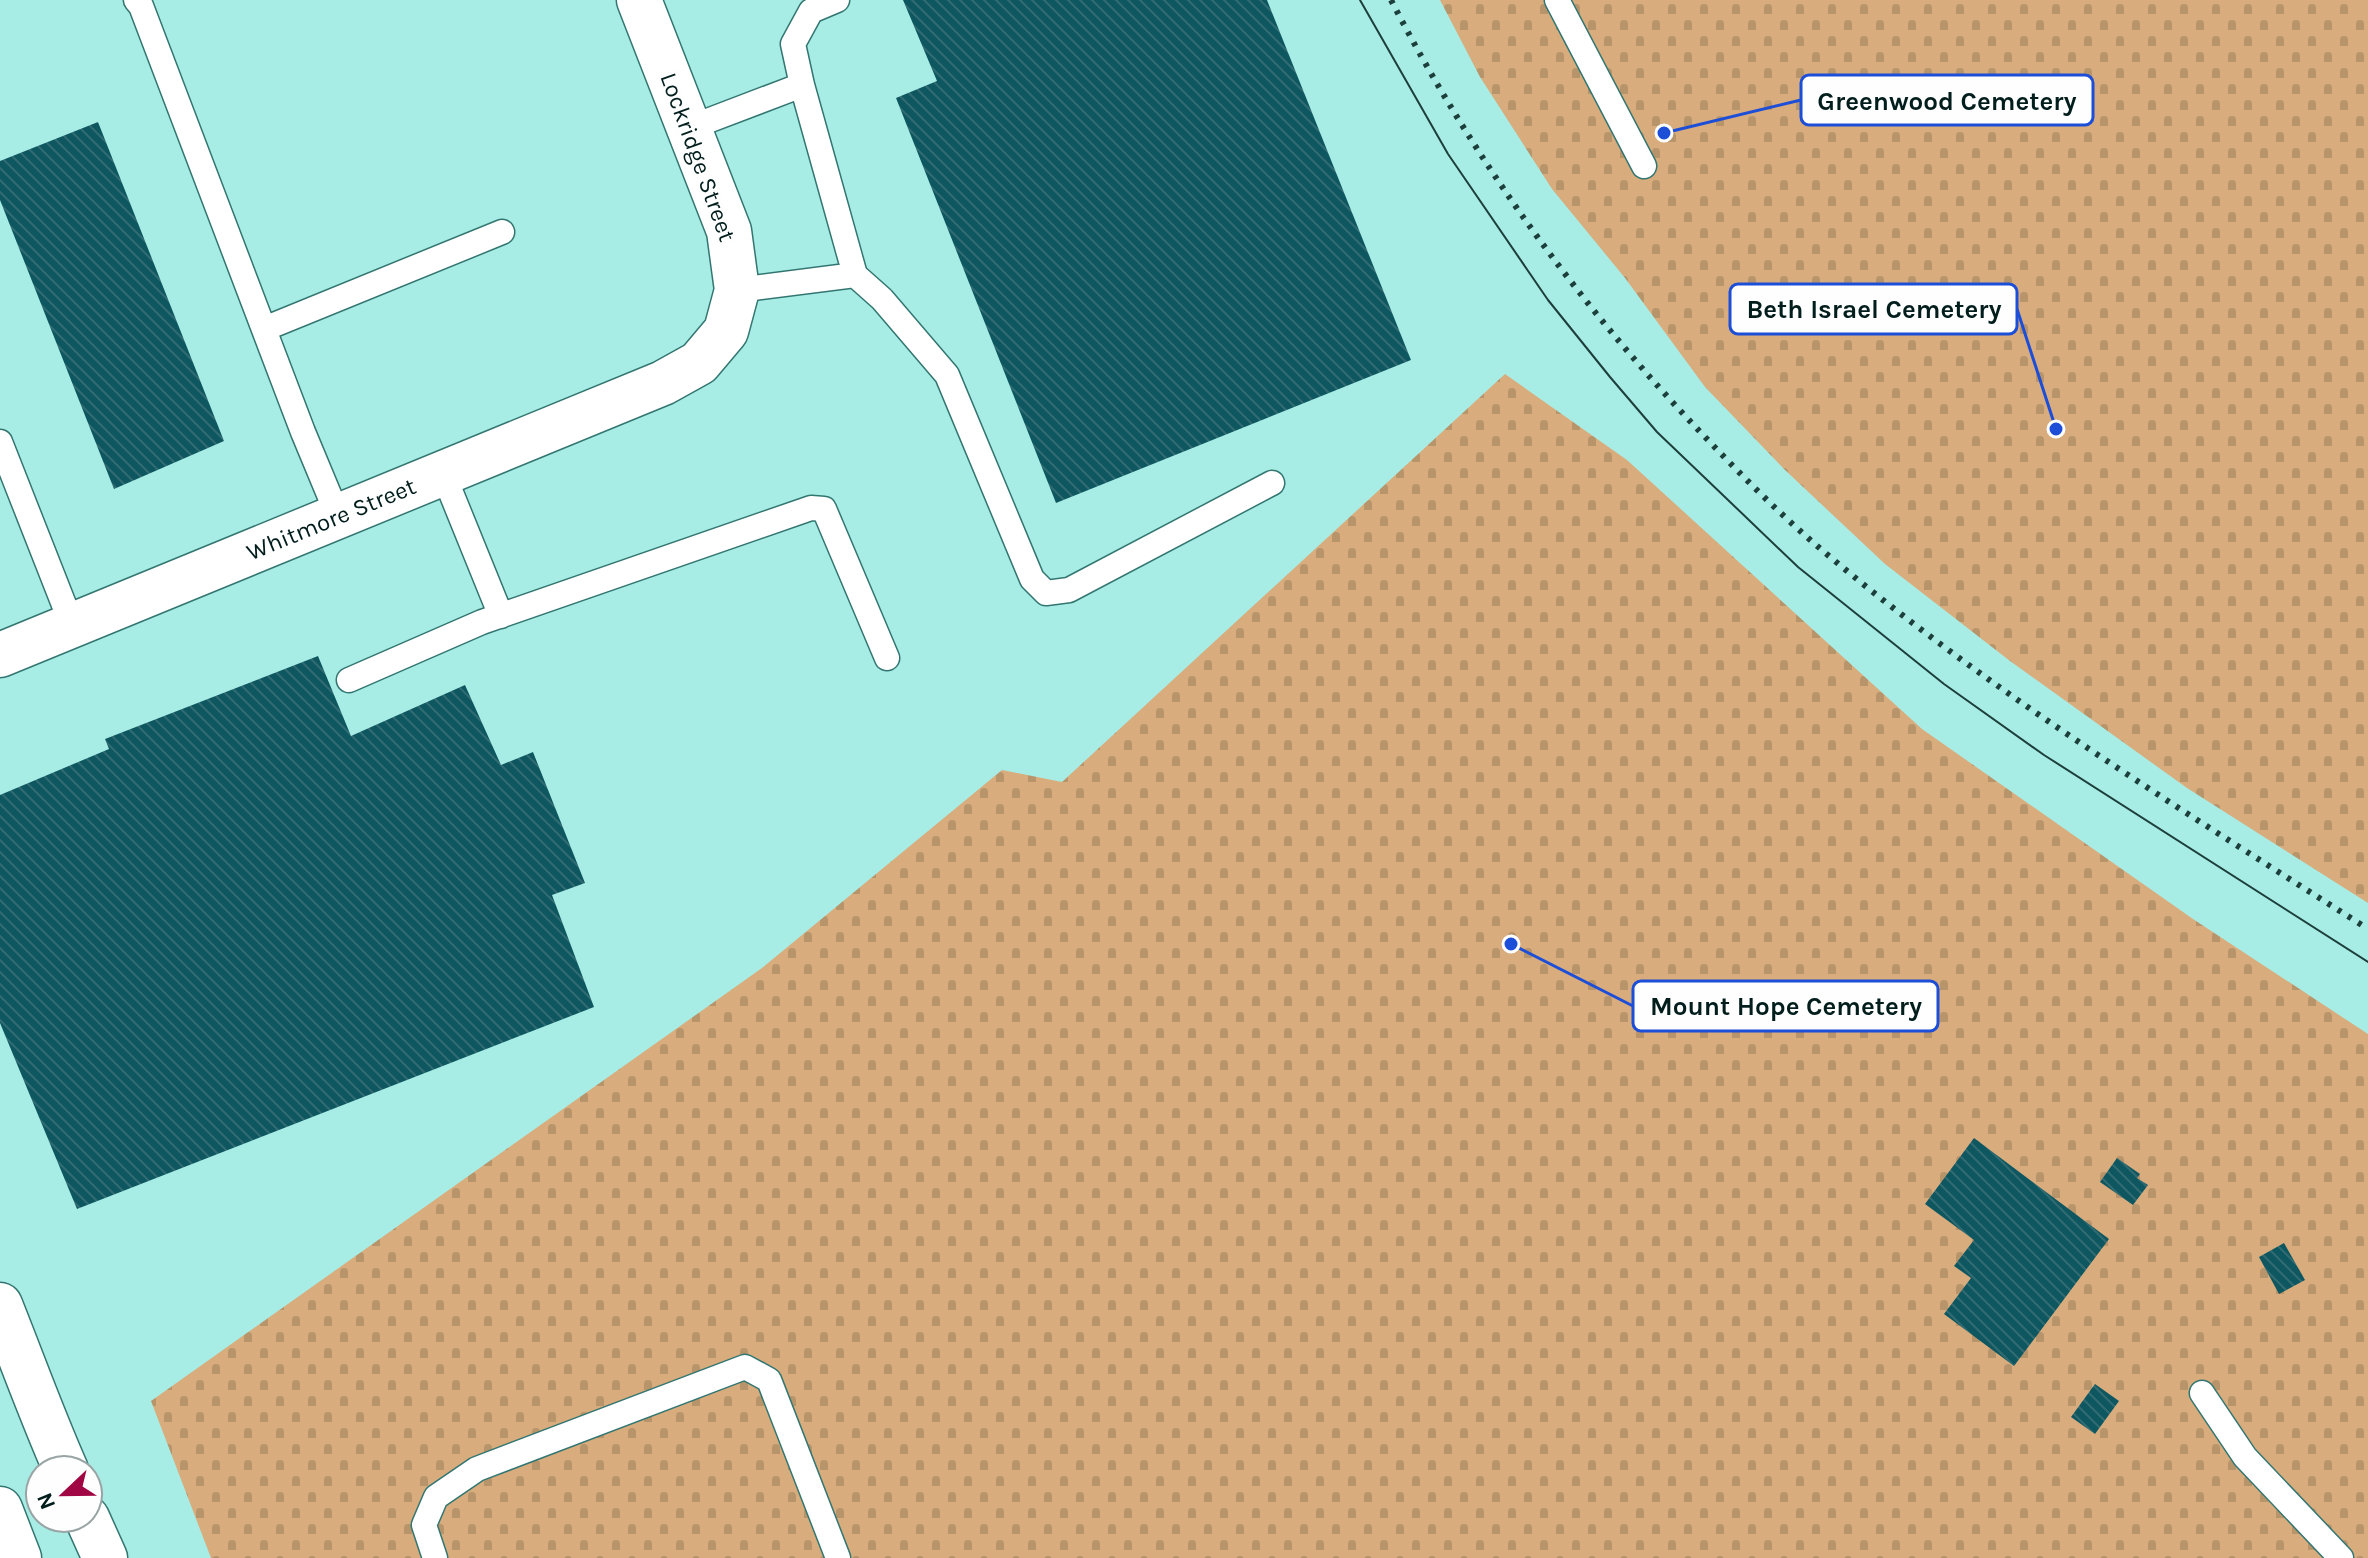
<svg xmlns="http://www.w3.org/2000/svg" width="2368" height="1558" font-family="Karla,sans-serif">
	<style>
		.cemetery { fill: url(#cemetery-stones) }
		.building { fill: url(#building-back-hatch) }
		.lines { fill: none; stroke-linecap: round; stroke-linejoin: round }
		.service-casing { stroke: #337671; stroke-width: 27 }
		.minor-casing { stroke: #337671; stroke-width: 47 }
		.primary-casing { stroke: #337671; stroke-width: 47 }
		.service { stroke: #fff; stroke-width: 24 }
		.minor { stroke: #fff; stroke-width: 44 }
		.primary { stroke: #fff; stroke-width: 44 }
		.tram { stroke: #1d3f3c; stroke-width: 2 }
		.rail { stroke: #1d3f3c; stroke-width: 6; stroke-dasharray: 4 8; stroke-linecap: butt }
		.labels { text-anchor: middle; stroke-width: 8; stroke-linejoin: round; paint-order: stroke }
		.street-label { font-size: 24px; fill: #021e1c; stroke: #fefefe }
		.leader { fill: none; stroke: #1d4ed8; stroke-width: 3 }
		.callout-dot { fill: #1d4ed8; stroke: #fefefe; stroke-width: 3 }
		.callout { fill: #fefefe; stroke: #1d4ed8; stroke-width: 3 }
		.callout-label { font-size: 26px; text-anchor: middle; font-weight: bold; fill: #021e1c }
	</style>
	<defs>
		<pattern id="cemetery-stones" width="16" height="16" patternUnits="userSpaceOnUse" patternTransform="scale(2)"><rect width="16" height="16" fill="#d8ac7d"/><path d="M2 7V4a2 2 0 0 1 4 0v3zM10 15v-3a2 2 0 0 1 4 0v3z" fill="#b8946b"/></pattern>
		<pattern id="building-back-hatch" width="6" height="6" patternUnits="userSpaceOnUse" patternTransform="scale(2)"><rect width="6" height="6" fill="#0f5760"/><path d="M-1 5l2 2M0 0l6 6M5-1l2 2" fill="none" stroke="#306b72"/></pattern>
	</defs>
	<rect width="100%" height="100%" fill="#a8ede5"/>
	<!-- cemetery -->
	<path class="cemetery" d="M1440,0H2368V903L2187,788L2010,661L1885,564L1785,470L1705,387L1625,278L1552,189L1480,77Z
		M1505,374L1627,460L1922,729L2193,919L2368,1034V1558H211L151,1401L762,968L1002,770L1062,782Z"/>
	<!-- building -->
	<path class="building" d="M903,0H1267L1411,360L1056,503L896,98L937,81Z
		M98,122L224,441L114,489L0,200V161Z
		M318,656L351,736L465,685L501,765L533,752L585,883L552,895L594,1007L77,1209L0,1023V795L109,749L105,739Z
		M1974,1138L2109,1239L2014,1366L1944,1314L1971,1278L1954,1266L1974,1240L1925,1204Z
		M2117,1158L2140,1174L2137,1178L2148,1185L2133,1205L2100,1182Z
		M2284,1243L2305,1280L2279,1294L2259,1257Z
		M2095,1384L2119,1401L2095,1434L2071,1417Z"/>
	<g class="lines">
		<!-- service casing -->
		<g class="service-casing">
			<path id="service" d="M136,0L141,6L303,432L338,516
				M837,0L811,11L793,44L802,85L855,275
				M1557,0L1644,166
				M689,128L802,85
				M737,290L855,275L882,299L947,375L1032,579L1046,593L1069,590L1272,483
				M264,329L502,232
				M0,442L72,625
				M443,473L501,616
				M349,680L482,622L811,508L824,509L887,658
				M2202,1393L2245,1457L2341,1558
				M435,1558L424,1525L436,1497L477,1469L745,1367L769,1380L838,1558"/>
		</g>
		<!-- minor casing -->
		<g class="minor-casing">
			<g id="minor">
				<path id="s1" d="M0,655L663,383L699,363L726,331L737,290L729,231L639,0"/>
			</g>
		</g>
		<!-- primary casing -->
		<g class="primary-casing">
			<path id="primary" d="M0,1305C22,1360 42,1416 66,1470
				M0,1509L19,1558
				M87,1518L105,1558"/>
		</g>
		<!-- service -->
		<use href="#service" class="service"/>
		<!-- minor -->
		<use href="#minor" class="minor"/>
		<!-- primary -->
		<use href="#primary" class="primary"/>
		<!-- tram -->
		<path class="tram" d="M1360,0L1448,154L1548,300L1610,377L1657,432L1798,567L1944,684L2044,755L2368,962"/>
		<!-- rail -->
		<path class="rail" d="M1391,0C1474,161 1582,309 1707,439C1742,476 1778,512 1816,545C1987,691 2179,808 2368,929"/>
	</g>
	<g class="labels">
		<!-- street labels -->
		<g class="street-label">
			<text transform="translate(698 157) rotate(70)" y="8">Lockridge Street</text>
			<text dy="8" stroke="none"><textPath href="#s1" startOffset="358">Whitmore Street</textPath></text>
		</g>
	</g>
	<!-- callouts -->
	<path class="leader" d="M1664 133L1801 100M2056 429L2017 309M1511 944L1633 1006"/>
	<g class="callout-dot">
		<circle cx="1664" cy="133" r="8"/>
		<circle cx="2056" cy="429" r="8"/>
		<circle cx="1511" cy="944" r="8"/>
	</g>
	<g class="callout">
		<rect x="1801" y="75" width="292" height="50" rx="8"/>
		<rect x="1730" y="284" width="287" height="50" rx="8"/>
		<rect x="1633" y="981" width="305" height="50" rx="8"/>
	</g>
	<g class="callout-label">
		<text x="1947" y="110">Greenwood Cemetery</text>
		<text x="1874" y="318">Beth Israel Cemetery</text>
		<text x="1786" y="1015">Mount Hope Cemetery</text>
	</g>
	<!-- north arrow -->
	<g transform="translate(64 1494) rotate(248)"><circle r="38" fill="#fefefe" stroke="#99a4a4" stroke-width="2"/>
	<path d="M0-6L14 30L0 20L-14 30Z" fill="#a10644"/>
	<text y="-12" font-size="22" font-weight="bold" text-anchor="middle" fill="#021e1c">N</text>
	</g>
</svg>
